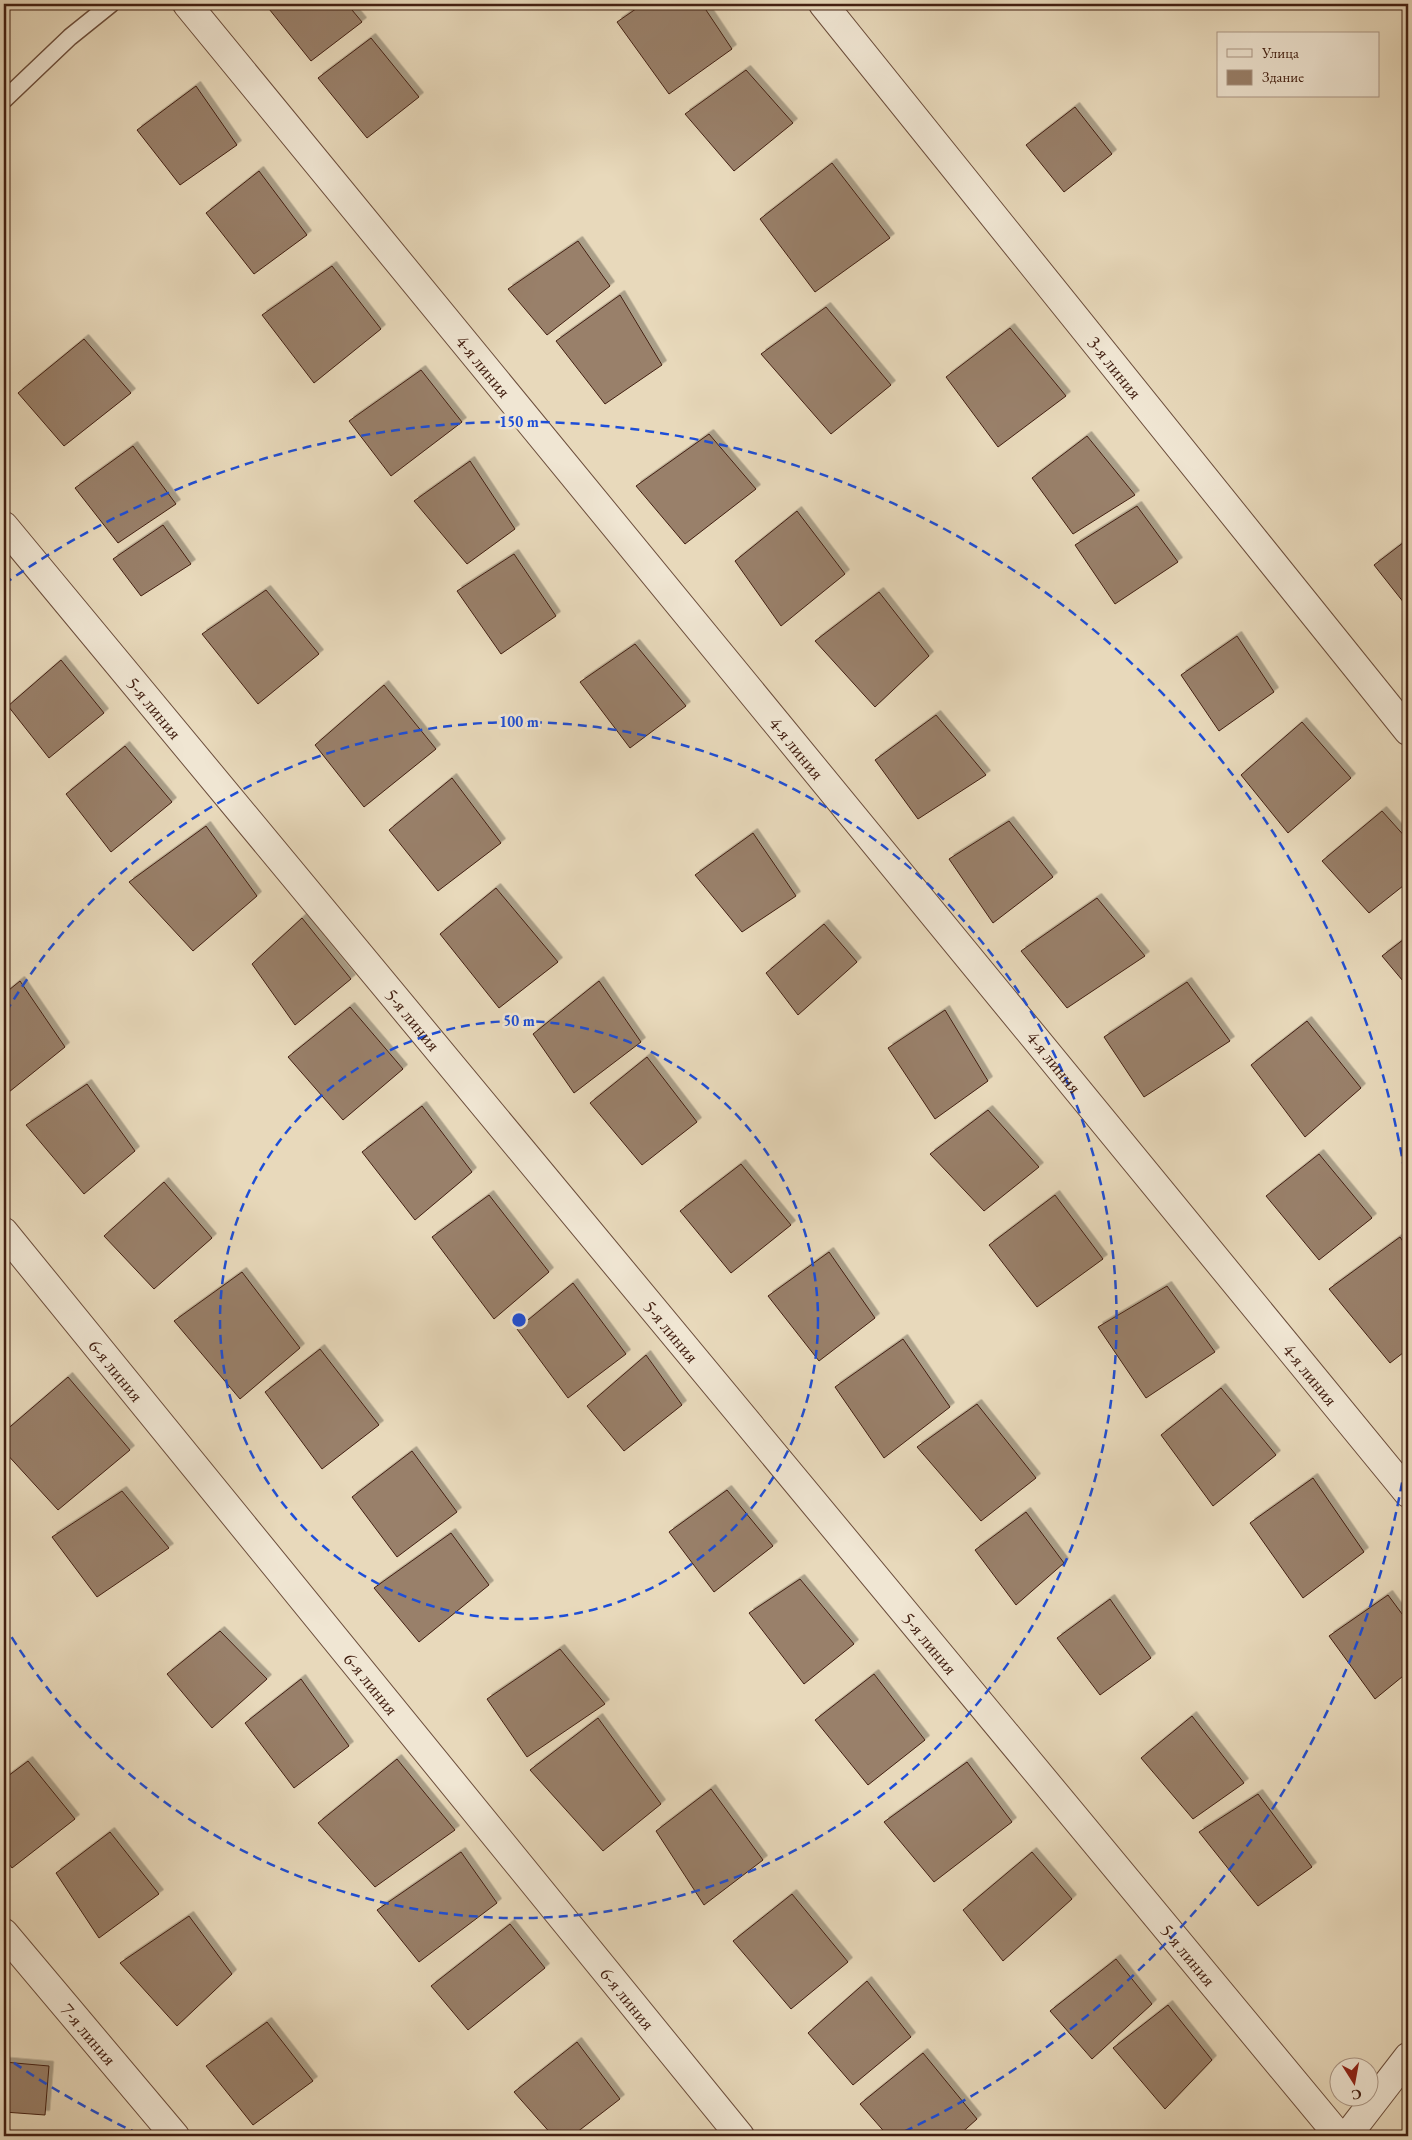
<svg xmlns="http://www.w3.org/2000/svg" width="1412" height="2140" font-family="'EB Garamond',serif">
	<style>
		.building { fill: #99806a; stroke: #432012; filter: url(#shadow) }
		.lines { fill: none; stroke-linecap: round; stroke-linejoin: round }
		.lane-casing { stroke: #6c4e3c; stroke-width: 19 }
		.street-casing { stroke: #6c4e3c; stroke-width: 30 }
		.lane { stroke: #f0e6d3; stroke-width: 16 }
		.street { stroke: #f0e6d3; stroke-width: 28 }
		.ring { fill: none; stroke: #1d4ed8; stroke-width: 2.5; stroke-dasharray: 9 6 }
		.labels { text-anchor: middle; stroke-width: 5; stroke-linejoin: round; paint-order: stroke }
		.street-label { font-size: 19px; fill: #432012; stroke: #f0e6d3 }
		.centre { fill: #1d4ed8; stroke: #f0e6d3; stroke-width: 2.5 }
		.ring-label { font-size: 15px; text-anchor: middle; font-weight: bold; fill: #1d4ed8; stroke: #f0e6d3; stroke-width: 5; stroke-linejoin: round; paint-order: stroke }
	</style>
	<defs>
		<filter id="shadow"><feDropShadow dx="4.5" dy="-4.5" stdDeviation="0" flood-color="#0004"/></filter>
	</defs>
	<rect width="100%" height="100%" fill="#e8d9bb"/>
	<filter id="stains"><feTurbulence type="fractalNoise" baseFrequency=".004" numOctaves="4"/><feColorMatrix values="0 0 0 0 .2 0 0 0 0 .09 0 0 0 0 .02 0 0 0 .5 -.17"/></filter>
	<radialGradient id="worn" r=".72"><stop offset=".6" stop-color="#630" stop-opacity="0"/><stop offset="1" stop-color="#630" stop-opacity=".3"/></radialGradient>
	<!-- building -->
	<path class="building" d="M265,4H347L362,22L311,61Z
		M643,4H702L732,49L669,94L617,22Z
		M371,38L419,97L367,138L318,78Z
		M746,70L793,123L734,171L685,114Z
		M196,86L237,145L180,185L137,130Z
		M1075,107L1112,154L1064,192L1026,145Z
		M832,163L890,238L815,292L760,219Z
		M259,171L307,235L254,274L206,213Z
		M578,241L610,286L547,335L508,289Z
		M332,266L381,329L314,383L262,315Z
		M620,295L662,365L605,404L556,341Z
		M826,307L891,385L831,434L761,354Z
		M1010,328L1066,396L998,447L946,377Z
		M84,339L131,393L64,446L18,393Z
		M421,370L462,422L391,476L349,421Z
		M709,434L756,489L685,544L636,486Z
		M1087,436L1135,495L1073,534L1032,478Z
		M133,446L176,504L118,543L75,488Z
		M470,461L515,529L467,564L414,501Z
		M1137,506L1178,562L1115,604L1075,545Z
		M797,511L845,574L781,626L735,561Z
		M163,525L191,564L141,596L113,559Z
		M1408,539V608L1374,565Z
		M514,554L556,616L501,654L457,591Z
		M266,590L319,654L258,704L202,634Z
		M879,592L929,656L875,707L815,641Z
		M1237,636L1274,692L1219,731L1181,675Z
		M635,644L686,706L630,748L580,682Z
		M61,660L104,713L49,758L8,706Z
		M384,685L436,749L364,807L315,745Z
		M936,715L986,775L918,819L875,760Z
		M1302,722L1351,778L1288,833L1241,775Z
		M125,746L172,802L111,852L66,794Z
		M452,778L501,843L438,891L389,830Z
		M1382,811L1408,840V882L1369,913L1322,861Z
		M1009,821L1053,877L993,923L949,859Z
		M206,826L257,896L193,951L129,882Z
		M753,833L796,896L742,932L695,875Z
		M496,888L558,962L499,1008L440,934Z
		M1097,898L1145,956L1067,1008L1021,951Z
		M302,918L351,979L295,1025L252,964Z
		M824,924L857,962L798,1015L766,973Z
		M1408,936V987L1382,956Z
		M20,981L65,1047L4,1096V994Z
		M599,981L641,1042L574,1093L533,1034Z
		M1187,982L1230,1041L1144,1097L1104,1037Z
		M350,1007L403,1069L343,1120L288,1057Z
		M945,1010L988,1081L935,1119L888,1048Z
		M1307,1021L1361,1088L1305,1137L1251,1065Z
		M647,1057L697,1122L642,1165L590,1103Z
		M87,1084L135,1151L84,1194L26,1125Z
		M422,1106L472,1172L415,1220L362,1152Z
		M988,1110L1039,1167L984,1211L930,1154Z
		M1319,1154L1372,1218L1319,1260L1266,1196Z
		M741,1164L791,1225L731,1273L680,1211Z
		M164,1182L212,1238L154,1289L104,1236Z
		M489,1195L549,1272L494,1319L432,1237Z
		M1055,1195L1103,1259L1037,1307L989,1245Z
		M1400,1237L1408,1249V1349L1390,1363L1329,1289Z
		M829,1252L875,1318L819,1361L768,1296Z
		M242,1272L300,1348L240,1399L174,1321Z
		M573,1283L626,1354L568,1398L517,1329Z
		M1167,1286L1215,1352L1146,1398L1098,1327Z
		M903,1339L950,1407L884,1458L835,1387Z
		M320,1349L379,1425L322,1469L265,1392Z
		M646,1355L682,1405L624,1451L587,1406Z
		M68,1377L130,1450L58,1510L4,1451V1432Z
		M1221,1388L1276,1455L1213,1506L1161,1435Z
		M977,1404L1036,1478L981,1521L917,1447Z
		M412,1451L457,1512L397,1557L352,1497Z
		M1313,1478L1364,1552L1303,1598L1250,1523Z
		M727,1490L773,1546L714,1592L669,1532Z
		M122,1491L169,1548L97,1597L52,1537Z
		M1026,1512L1064,1563L1016,1605L975,1550Z
		M451,1533L489,1585L419,1642L374,1588Z
		M800,1579L854,1644L804,1684L749,1613Z
		M1388,1595L1408,1622V1672L1375,1699L1329,1636Z
		M1110,1599L1151,1658L1100,1695L1057,1638Z
		M220,1631L267,1679L212,1728L167,1674Z
		M560,1649L605,1704L527,1757L487,1699Z
		M874,1674L925,1740L868,1785L815,1720Z
		M301,1679L349,1746L294,1788L245,1723Z
		M1192,1716L1244,1783L1193,1819L1141,1758Z
		M598,1718L661,1804L603,1851L530,1770Z
		M397,1759L455,1830L375,1887L318,1823Z
		M28,1761L75,1819L12,1868L4,1857V1779Z
		M967,1762L1012,1822L934,1882L884,1822Z
		M711,1789L763,1860L704,1905L656,1831Z
		M1258,1794L1312,1867L1258,1906L1199,1832Z
		M110,1832L159,1894L99,1938L56,1873Z
		M461,1852L497,1903L419,1962L377,1910Z
		M1032,1852L1072,1899L1003,1961L963,1910Z
		M792,1894L848,1962L791,2009L733,1941Z
		M189,1916L232,1974L177,2026L120,1963Z
		M510,1924L545,1968L468,2030L431,1986Z
		M1116,1959L1152,2004L1092,2059L1050,2011Z
		M867,1981L911,2037L853,2085L808,2033Z
		M1168,2005L1212,2060L1165,2109L1113,2048Z
		M267,2022L313,2081L253,2125L206,2066Z
		M577,2042L620,2099L572,2136H553L514,2092Z
		M923,2053L977,2119L958,2136H888L860,2104Z
		M4,2062L49,2066L45,2115L4,2112Z"/>
	<g class="lines">
		<!-- lane casing -->
		<g class="lane-casing">
			<path id="lane" d="M4,100L70,37L111,4"/>
		</g>
		<!-- street casing -->
		<g class="street-casing">
			<g id="street">
				<path id="s1" d="M187,4L1408,1493"/>
				<path id="s2" d="M823,4L1408,731"/>
				<path id="s3" d="M4,526L1339,2136"/>
				<path id="s4" d="M4,1232L740,2136"/>
				<path id="s5" d="M4,1933L175,2136"/>
				<path d="M1347,2136L1408,2057"/>
			</g>
		</g>
		<!-- lane -->
		<use href="#lane" class="lane"/>
		<!-- street -->
		<use href="#street" class="street"/>
	</g>
	<!-- distance rings -->
	<g class="ring">
		<circle cx="519" cy="1320" r="299"/>
		<path d="M6 1012A598 598 0 1 1 6 1628"/>
		<path d="M1407 1453A898 898 0 0 1 899 2134M139 2134A898 898 0 0 1 4 2056M4 584A898 898 0 0 1 1407 1187"/>
	</g>
	<g class="labels">
		<!-- street labels -->
		<g class="street-label">
			<text dy="7" stroke="none"><textPath href="#s1" startOffset="468">4-я линия</textPath></text>
			<text dy="7" stroke="none"><textPath href="#s2" startOffset="466">3-я линия</textPath></text>
			<text dy="7" stroke="none"><textPath href="#s3" startOffset="236">5-я линия</textPath></text>
			<text dy="7" stroke="none"><textPath href="#s1" startOffset="962">4-я линия</textPath></text>
			<text dy="7" stroke="none"><textPath href="#s3" startOffset="641">5-я линия</textPath></text>
			<text dy="7" stroke="none"><textPath href="#s1" startOffset="1368">4-я линия</textPath></text>
			<text dy="7" stroke="none"><textPath href="#s3" startOffset="1046">5-я линия</textPath></text>
			<text dy="7" stroke="none"><textPath href="#s4" startOffset="178">6-я линия</textPath></text>
			<text dy="7" stroke="none"><textPath href="#s1" startOffset="1772">4-я линия</textPath></text>
			<text dy="7" stroke="none"><textPath href="#s3" startOffset="1451">5-я линия</textPath></text>
			<text dy="7" stroke="none"><textPath href="#s4" startOffset="582">6-я линия</textPath></text>
			<text dy="7" stroke="none"><textPath href="#s3" startOffset="1856">5-я линия</textPath></text>
			<text dy="7" stroke="none"><textPath href="#s4" startOffset="988">6-я линия</textPath></text>
			<text dy="7" stroke="none"><textPath href="#s5" startOffset="132">7-я линия</textPath></text>
		</g>
	</g>
	<circle cx="519" cy="1320" r="8" class="centre"/>
	<g class="ring-label">
		<text x="519" y="427">150 m</text>
		<text x="519" y="727">100 m</text>
		<text x="519" y="1026">50 m</text>
	</g>
	<!-- margin -->
	<rect width="1412" height="2140" fill="none" stroke="#e8d9bb" stroke-width="20"/>
	<rect x="5" y="5" width="1402" height="2130" fill="none" stroke="#432012" stroke-width="2.5"/>
	<rect x="10" y="10" width="1392" height="2120" fill="none" stroke="#432012"/>
	<!-- legend -->
	<rect x="1217" y="32" width="162" height="65" fill="#f0e6d3" stroke="#ab9786"/>
	<rect x="1227" y="49" width="25" height="8" fill="#f0e6d3" stroke="#ab9786"/>
	<text x="1262" y="58" font-size="15" fill="#432012">Улица</text>
	<rect x="1227" y="70" width="25" height="15" fill="#99806a" stroke="#ab9786"/>
	<text x="1262" y="82" font-size="15" fill="#432012">Здание</text>
	<!-- north arrow -->
	<g transform="translate(1354 2082) rotate(169)"><circle r="24" fill="#f0e6d3" stroke="#ab9786"/>
	<path d="M0-4L9 19L0 12L-9 19Z" fill="#8f2418"/>
	<text y="-8" font-size="14" font-weight="bold" text-anchor="middle" fill="#432012">С</text>
	</g>
	<rect width="100%" height="100%" filter="url(#stains)"/>
	<rect width="100%" height="100%" fill="url(#worn)"/>
</svg>
